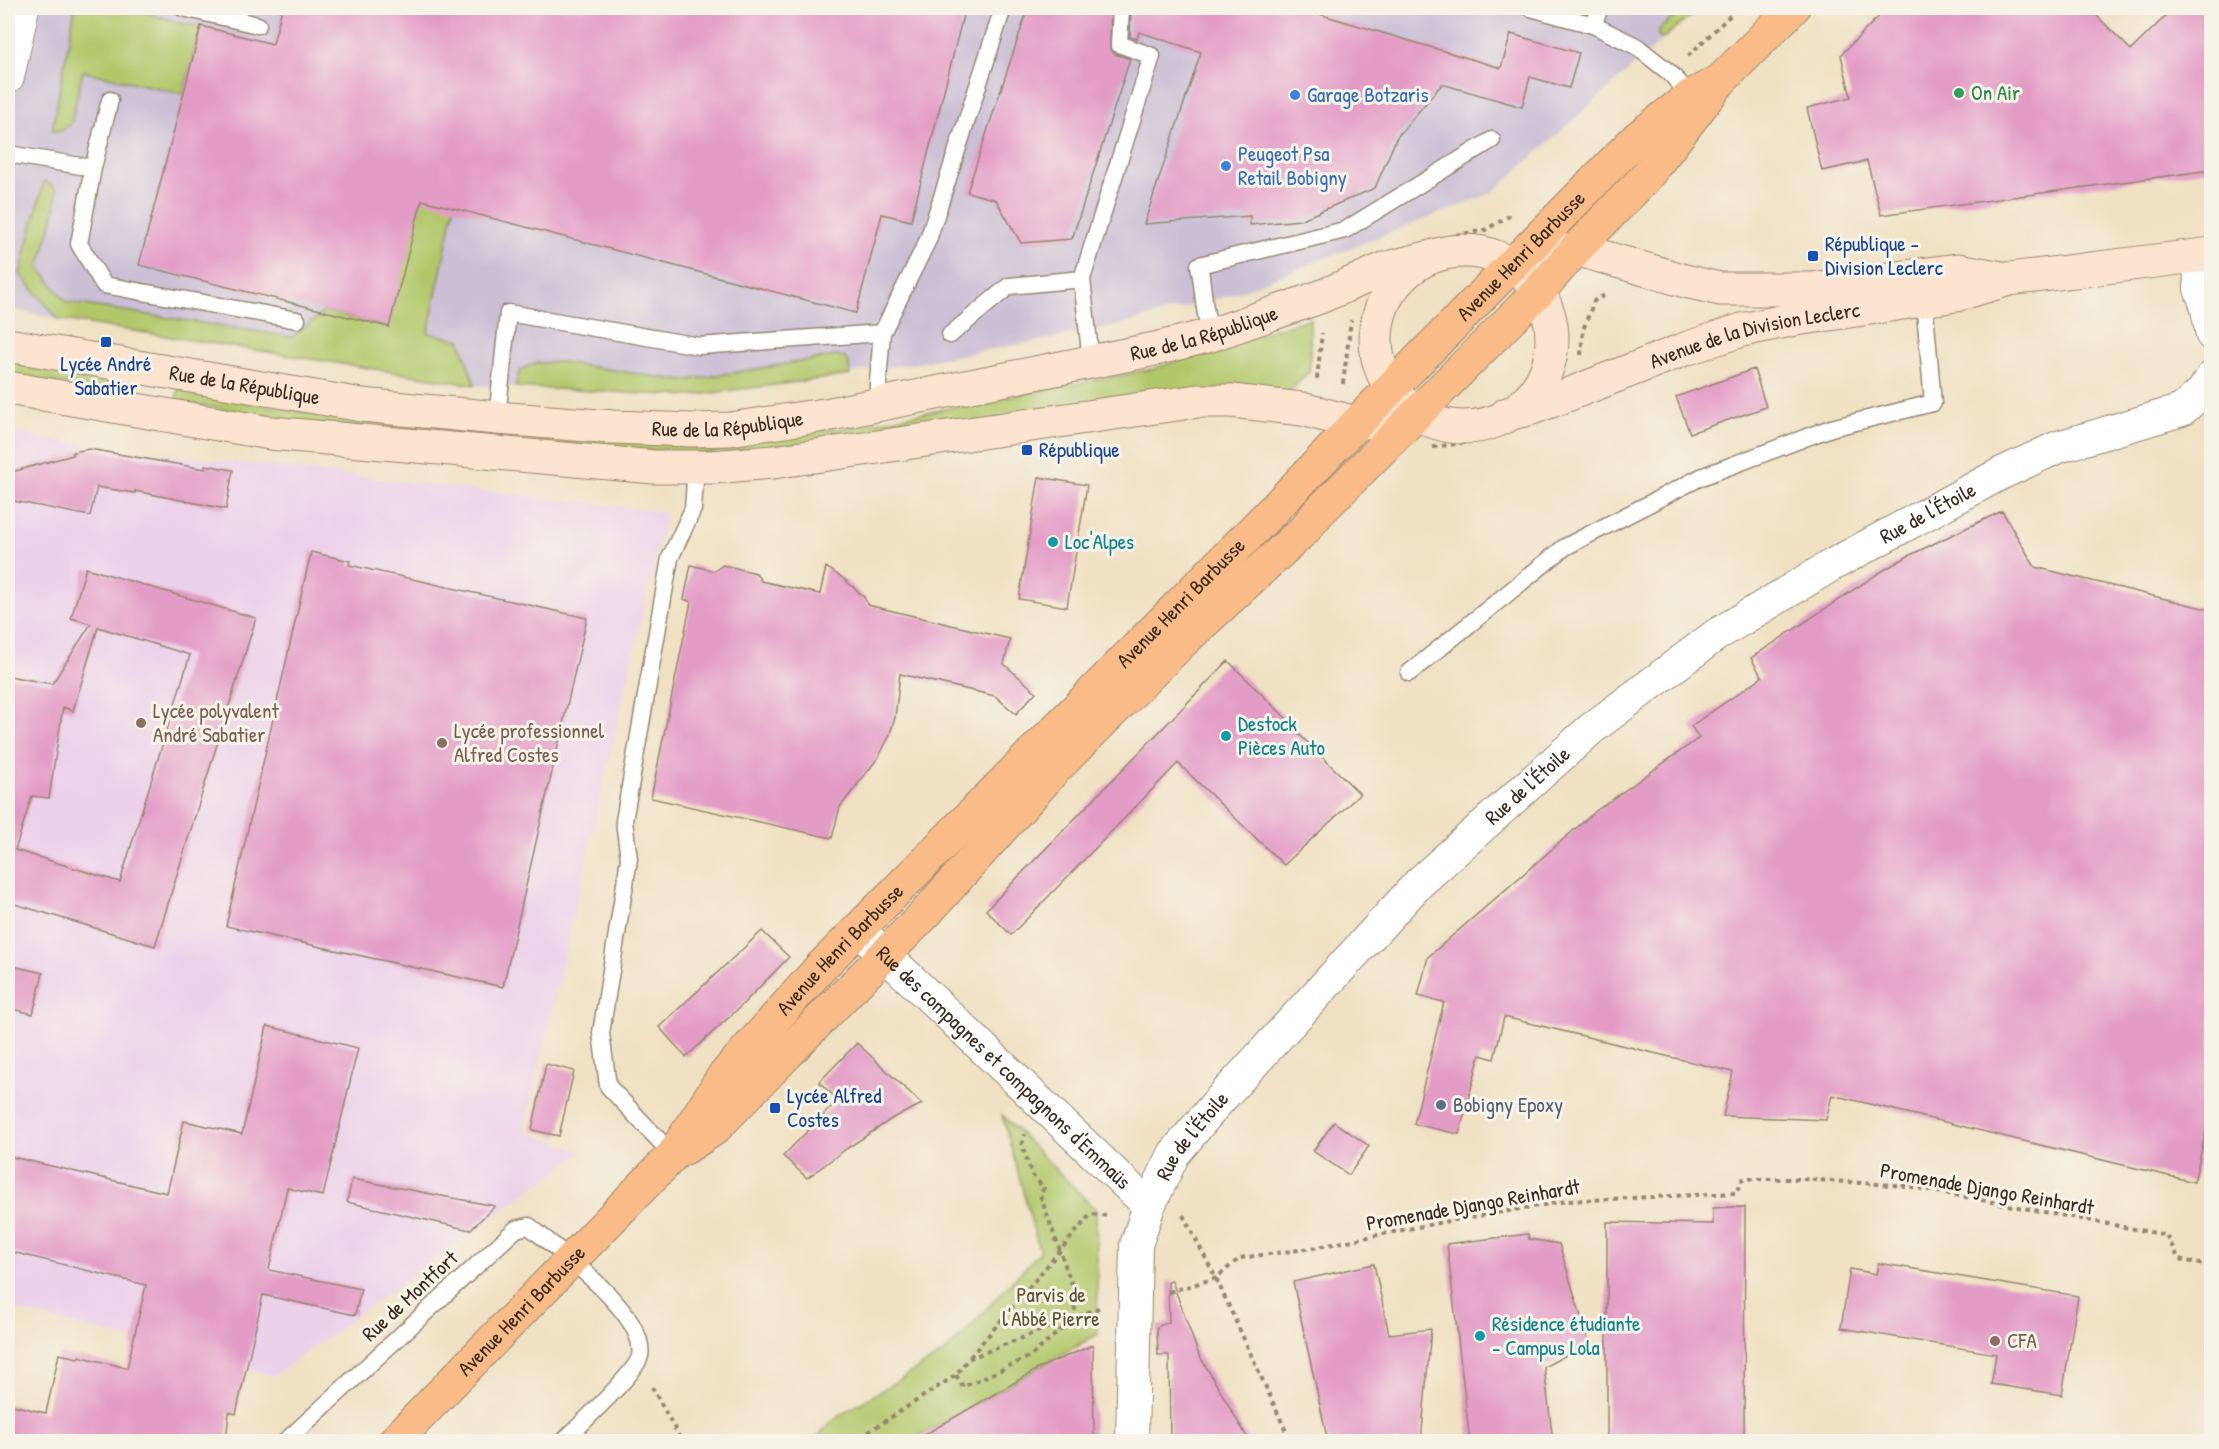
<svg xmlns="http://www.w3.org/2000/svg" width="2219" height="1449" font-family="'Patrick Hand',sans-serif">
	<style>
		.built { fill: #ecd1ea }
		.industrial { fill: #cbbfd5 }
		.green { fill: #b2c76b; stroke: #767844; stroke-width: 1.5 }
		.building { fill: #e39cc6; fill-rule: evenodd }
		.lines { fill: none; stroke-linecap: round; stroke-linejoin: round }
		.lane-casing { stroke: #968671; stroke-width: 19 }
		.street-casing { stroke: #968671; stroke-width: 34 }
		.secondary-casing { stroke: #968671; stroke-width: 35 }
		.primary-casing { stroke: #968671; stroke-width: 35 }
		.path { stroke: #968671; stroke-width: 4; stroke-dasharray: 4.5 4.5; stroke-linecap: butt }
		.lane { stroke: #fff; stroke-width: 16 }
		.street { stroke: #fff; stroke-width: 32 }
		.secondary { stroke: #fde4d0; stroke-width: 33 }
		.primary { stroke: #f9bc89; stroke-width: 33 }
		.leisure-dot { fill: #2e9e5b; stroke: #f7f3e8; stroke-width: 2 }
		.shop-dot { fill: #3f7fe0; stroke: #f7f3e8; stroke-width: 2 }
		.transit-dot { fill: #1a4fb4; stroke: #f7f3e8; stroke-width: 2 }
		.culture-dot { fill: #0f9aa8; stroke: #f7f3e8; stroke-width: 2 }
		.education-dot { fill: #8d6e63; stroke: #f7f3e8; stroke-width: 2 }
		.service-dot { fill: #5c6f8a; stroke: #f7f3e8; stroke-width: 2 }
		.labels { text-anchor: middle; stroke-width: 6; stroke-linejoin: round; paint-order: stroke }
		.leisure-label { font-size: 21px; fill: #27864d; stroke: #f7f3e8; text-anchor: start }
		.shop-label { font-size: 21px; fill: #366cbe; stroke: #f7f3e8; text-anchor: start }
		.transit-label { font-size: 21px; fill: #164399; stroke: #f7f3e8; text-anchor: start }
		.street-label { font-size: 21px; fill: #3b2a1e; stroke: #f7f3e8 }
		.culture-label { font-size: 21px; fill: #0d838f; stroke: #f7f3e8; text-anchor: start }
		.education-label { font-size: 21px; fill: #785e54; stroke: #f7f3e8; text-anchor: start }
		.service-label { font-size: 21px; fill: #4e5e75; stroke: #f7f3e8; text-anchor: start }
		.park-label { font-size: 21px; fill: #595131; stroke: #f7f3e8 }
	</style>
	<rect width="100%" height="100%" fill="#f7f3e8"/>
	<filter id="ink" filterUnits="userSpaceOnUse"><feTurbulence type="fractalNoise" baseFrequency=".0167" numOctaves="2"/><feDisplacementMap in="SourceGraphic" scale="12" xChannelSelector="R" yChannelSelector="G"/><feConvolveMatrix kernelMatrix="1 2 1 2 8 2 1 2 1" color-interpolation-filters="sRGB"/></filter>
	<filter id="wash" filterUnits="userSpaceOnUse"><feTurbulence type="fractalNoise" baseFrequency=".008" numOctaves="4" result="noise"/><feDisplacementMap in="SourceGraphic" scale="24" xChannelSelector="R" yChannelSelector="G"/><feGaussianBlur stdDeviation="1.35" result="paint"/><feColorMatrix in="noise" values="0 0 0 0 0 0 0 0 0 0 0 0 0 0 0 0 0 1.4 0 .05"/><feComposite in="paint" operator="in"/></filter>
	<g filter="url(#wash)">
		<rect width="100%" height="100%" fill="#f0e1c4"/>
		<!-- built -->
		<path class="built" d="M8,431L84,445L666,512L524,1131L583,1152L274,1376L8,1308Z"/>
		<!-- industrial -->
		<path class="industrial" d="M8,8H1698L1492,193L1228,296L1107,328L917,363L689,396L475,385L58,319L8,309Z"/>
		<!-- green -->
		<path class="green" d="M75,8H131L184,24L201,26L183,94L83,71L71,124L61,131H52Z
			M472,8H504L454,208L428,333L460,340L475,385L58,319L20,274L44,181C48,183 53,184 55,189C61,200 43,253 39,267L66,302L292,337L325,311L388,327Z
			M1686,8H1701L1662,39L1658,36L1659,29Z
			M1310,318V371L1287,394L692,455L296,422L176,401L178,389L307,413L477,430L840,429L1153,369Z
			M835,356L844,357L849,363L850,375L689,396L515,387L520,370L536,363L561,362L683,381Z
			M8,361L115,378L113,393L8,374Z
			M1002,1115L1096,1210L1098,1334L910,1441H813L834,1419L947,1351L1040,1252Z"/>
		<g id="blocks">
			<!-- building -->
			<path class="building" d="M282,8H965L911,221L882,214L856,313L422,200L389,327L139,265L201,26L273,44Z
				M1028,8H1074L1082,10L1083,8H1111L1110,49L1115,54L1130,59L1072,239L1021,243L996,200L967,192Z
				M1131,8H1299L1501,68L1511,34L1579,53L1569,88L1530,77L1522,107L1442,84L1397,137L1375,188L1300,220L1250,225V216L1144,224L1201,52L1139,32L1137,39L1130,37Z
				M1887,8H2089L2131,50L2174,8H2211V170L1881,215L1867,161L1822,171L1807,108L1851,97L1841,55Z
				M1754,369L1766,407L1690,433L1676,397Z
				M89,449L205,469V465L233,470L226,509L135,491V493L97,487L90,516L8,500V473L73,455V452Z
				M1039,477L1087,485L1067,607L1019,599Z
				M2002,511L2035,567L2211,610V1110L2194,1182L1832,1095L1826,1120L1723,1116L1733,1072L1504,1017L1494,1059L1480,1055L1459,1134L1414,1124L1444,1002L1418,996L1428,957L1597,810L1699,738L1691,726L1762,677L1751,658L1879,573L1908,556Z
				M311,552L350,561L349,565L587,618L503,987L226,926Z
				M691,565L714,571L723,565L756,573L761,581L820,594L826,567L844,579L864,597L868,605L1010,639L1004,664L1036,692L1016,714L995,696L900,674L895,718L889,737L878,758L840,807L832,838L651,798L691,602L684,599Z
				M86,568L256,618L155,946L8,902V676L52,684L91,624L71,618ZM98,627L190,655L120,882L15,850L32,796L49,798L63,707L73,711Z
				M1228,661L1299,731L1298,733L1360,794L1284,865L1178,763L1011,935L986,910Z
				M762,931L789,957L739,1008L686,1057L659,1027Z
				M8,965L43,973L33,1014L8,1008Z
				M267,1026L358,1048L323,1196L287,1188L269,1270L361,1289L355,1315L263,1295L236,1414L229,1412L226,1442H8V1404L46,1413L59,1354L78,1358L79,1356L127,1368L146,1285L8,1251V1156L167,1193L184,1121L242,1134Z
				M857,1043L922,1104L893,1118L846,1149L807,1178L783,1156L838,1100L819,1082Z
				M546,1064L574,1071L559,1136L532,1130Z
				M1334,1122L1369,1146L1349,1175L1313,1151Z
				M352,1179L495,1206L470,1230L347,1202Z
				M1731,1207H1745L1744,1442H1607V1222L1713,1224V1208Z
				M1528,1234L1529,1239L1559,1244L1589,1343L1544,1367L1553,1442H1470L1447,1244Z
				M1878,1263L2078,1296L2062,1395L1991,1384L1996,1354L1841,1328L1850,1269L1876,1274Z
				M1374,1264L1389,1334L1431,1329L1421,1442H1328L1293,1282Z
				M1172,1281L1198,1353L1250,1442H1170L1169,1355H1158L1157,1327L1169,1322L1168,1282Z
				M1093,1345L1094,1442H912L1041,1367Z"/>
		</g>
	</g>
	<g filter="url(#ink)">
		<use href="#blocks" fill-opacity="0" stroke="#968671" stroke-width="1.5"/>
		<g class="lines">
			<!-- lane casing -->
			<g class="lane-casing">
				<path id="lane" d="M183,8L258,25
					M1531,8L1593,25L1600,8
					M1593,25L1636,46L1670,73L1691,96
					M8,154L93,168L110,100
					M93,168L79,244L104,285L297,320
					M1082,279L1152,56L1119,44L1121,8
					M950,335L1009,286L1082,279L1091,362
					M1211,335C1203,312 1204,289 1199,265L1345,230L1492,140
					M878,404V381L882,333L928,240L1003,8
					M497,418L508,313L699,346L882,333
					M1409,673L1565,547L1701,477L1831,428L1933,403L1924,300
					M673,1155L608,1086L601,1033L629,859L624,821L670,558L693,509L696,467
					M285,1442L516,1229L529,1226C557,1249 648,1315 640,1356C636,1374 578,1426 563,1442"/>
			</g>
			<!-- street casing -->
			<g class="street-casing">
				<g id="street">
					<path d="M8,77L23,8"/>
					<path d="M2199,256L2200,289L2206,304L2212,335"/>
					<path id="s1" d="M858,929L1149,1206"/>
					<path id="s2" d="M1132,1442L1136,1245L1149,1206L1174,1154L1216,1104L1419,883L1591,729L1716,635L1832,565L2000,474L2058,447L2182,410L2203,391L2212,377"/>
				</g>
			</g>
			<!-- secondary casing -->
			<g class="secondary-casing">
				<g id="secondary">
					<circle cx="1464" cy="339" r="88"/>
					<path d="M1512,265L1576,249L1685,281L1720,289H1811L1958,270L2002,278"/>
					<path id="s3" d="M8,345L362,405L497,418L613,427L692,430L730,429L831,414L1155,349L1211,335L1320,297L1384,269L1431,257"/>
					<path d="M8,388L270,433L654,467H712L773,462L1198,401H1232L1302,409L1356,423L1416,416"/>
					<path id="s4" d="M1507,414L1529,409L1562,397L1685,349L1742,330L1790,320L1956,295L2009,279L2212,254"/>
				</g>
			</g>
			<!-- primary casing -->
			<g class="primary-casing">
				<g id="primary">
					<path d="M685,1148L714,1129L807,1033L924,915L1054,770L1182,642L1305,529L1318,513L1539,291L1576,249L1646,177L1720,81L1793,8"/>
					<path id="s5" d="M394,1442L673,1155L723,1077L821,967L1275,508L1390,389L1637,138L1691,96L1720,81"/>
				</g>
			</g>
			<!-- path -->
			<path class="path" d="M1688,56L1738,8
				M1456,235L1485,230L1511,215
				M1581,355L1583,330L1594,301L1607,294
				M1317,379L1322,333
				M1343,384L1351,320
				M1433,447L1485,440
				M1183,1215L1216,1278L1291,1442
				M1169,1292L1216,1278L1240,1258L1313,1248L1443,1222L1567,1201L1736,1193L1743,1179H1802L1907,1186L2166,1235L2179,1259L2212,1267
				M970,1357L1091,1214L1110,1216
				M956,1375L963,1387L1031,1356L1074,1318L1076,1296L1040,1195L1044,1188L1032,1175L1022,1144L1025,1134
				M652,1387L682,1442
				M853,1442L956,1375L968,1359L1101,1307"/>
			<!-- lane -->
			<use href="#lane" class="lane"/>
			<!-- street -->
			<use href="#street" class="street"/>
			<!-- secondary -->
			<use href="#secondary" class="secondary"/>
			<!-- primary -->
			<use href="#primary" class="primary"/>
		</g>
	</g>
	<!-- markers -->
	<circle class="leisure-dot" cx="1959" cy="93" r="6"/>
	<g class="shop-dot">
		<circle cx="1295" cy="95" r="6"/>
		<circle cx="1226" cy="166" r="6"/>
	</g>
	<g class="transit-dot">
		<rect x="1807" y="250" width="12" height="12" rx="3"/>
		<rect x="100" y="336" width="12" height="12" rx="3"/>
		<rect x="1021" y="444" width="12" height="12" rx="3"/>
		<rect x="769" y="1102" width="12" height="12" rx="3"/>
	</g>
	<g class="culture-dot">
		<circle cx="1053" cy="542" r="6"/>
		<circle cx="1226" cy="736" r="6"/>
		<circle cx="1480" cy="1336" r="6"/>
	</g>
	<g class="education-dot">
		<circle cx="141" cy="723" r="6"/>
		<circle cx="442" cy="743" r="6"/>
		<circle cx="1995" cy="1341" r="6"/>
	</g>
	<circle class="service-dot" cx="1441" cy="1105" r="6"/>
	<g class="labels">
		<!-- leisure labels -->
		<g class="leisure-label">
			<text x="1971" y="100">On Air</text>
		</g>
		<!-- shop labels -->
		<g class="shop-label">
			<text x="1307" y="102">Garage Botzaris</text>
			<text x="1238" y="161">Peugeot Psa<tspan x="1238" dy="24">Retail Bobigny</tspan></text>
		</g>
		<!-- transit labels -->
		<g class="transit-label">
			<text x="1825" y="251">République -<tspan x="1825" dy="24">Division Leclerc</tspan></text>
			<text x="106" y="371" text-anchor="middle">Lycée André<tspan x="106" dy="24">Sabatier</tspan></text>
			<text x="1039" y="457">République</text>
			<text x="787" y="1103">Lycée Alfred<tspan x="787" dy="24">Costes</tspan></text>
		</g>
		<!-- street labels -->
		<g class="street-label">
			<text dy="7" stroke="none"><textPath href="#s5" startOffset="1638">Avenue Henri Barbusse</textPath></text>
			<text dy="7" stroke="none"><textPath href="#s3" startOffset="1212">Rue de la République</textPath></text>
			<text dy="7" stroke="none"><textPath href="#s4" startOffset="261">Avenue de la Division Leclerc</textPath></text>
			<text dy="7" stroke="none"><textPath href="#s3" startOffset="240">Rue de la République</textPath></text>
			<text dy="7" stroke="none"><textPath href="#s3" startOffset="726">Rue de la République</textPath></text>
			<text dy="7" stroke="none"><textPath href="#s2" startOffset="1293">Rue de l'Étoile</textPath></text>
			<text dy="7" stroke="none"><textPath href="#s5" startOffset="1152">Avenue Henri Barbusse</textPath></text>
			<text dy="7" stroke="none"><textPath href="#s2" startOffset="807">Rue de l'Étoile</textPath></text>
			<text dy="7" stroke="none"><textPath href="#s5" startOffset="666">Avenue Henri Barbusse</textPath></text>
			<text dy="7" stroke="none"><textPath href="#s1" startOffset="201">Rue des compagnes et compagnons d'Emmaüs</textPath></text>
			<text dy="7" stroke="none"><textPath href="#s2" startOffset="321">Rue de l'Étoile</textPath></text>
			<text transform="translate(1987 1189) rotate(10)" y="7">Promenade Django Reinhardt</text>
			<text transform="translate(1473 1205) rotate(-10)" y="7">Promenade Django Reinhardt</text>
			<text transform="translate(410 1296) rotate(-43)" y="7">Rue de Montfort</text>
			<text dy="7" stroke="none"><textPath href="#s5" startOffset="183">Avenue Henri Barbusse</textPath></text>
		</g>
		<!-- culture labels -->
		<g class="culture-label">
			<text x="1065" y="549">Loc'Alpes</text>
			<text x="1238" y="731">Destock<tspan x="1238" dy="24">Pièces Auto</tspan></text>
			<text x="1492" y="1331">Résidence étudiante<tspan x="1492" dy="24">- Campus Lola</tspan></text>
		</g>
		<!-- education labels -->
		<g class="education-label">
			<text x="153" y="718">Lycée polyvalent<tspan x="153" dy="24">André Sabatier</tspan></text>
			<text x="454" y="738">Lycée professionnel<tspan x="454" dy="24">Alfred Costes</tspan></text>
			<text x="2007" y="1348">CFA</text>
		</g>
		<!-- service labels -->
		<g class="service-label">
			<text x="1453" y="1112">Bobigny Epoxy</text>
		</g>
		<!-- park labels -->
		<g class="park-label">
			<text x="1051" y="1302">Parvis de<tspan x="1051" dy="24">l'Abbé Pierre</tspan></text>
		</g>
	</g>
	<!-- margin -->
	<rect width="2219" height="1449" fill="none" stroke="#f7f3e8" stroke-width="30"/>
</svg>
